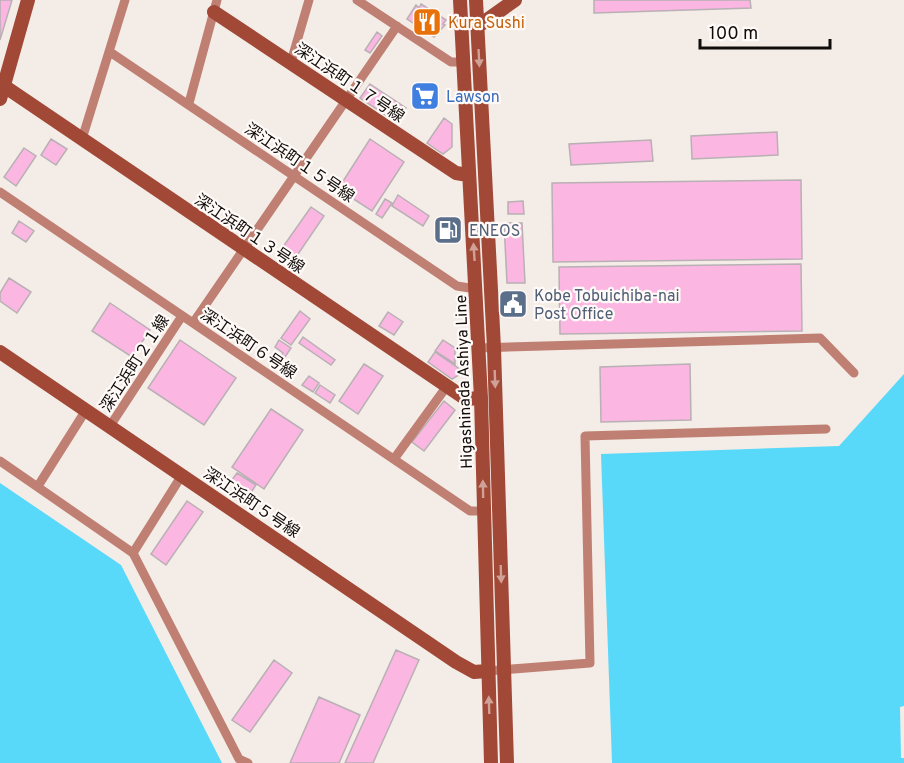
<svg xmlns="http://www.w3.org/2000/svg" width="904" height="763" font-family="Overpass,'Noto Sans JP',sans-serif">
	<style>
		.water { fill: #59d9f9 }
		.building { fill: #fbb7e2; stroke: #b8b0b4; stroke-width: 1.5 }
		.lines { fill: none; stroke-linecap: round; stroke-linejoin: round }
		.street { stroke: #bf8073; stroke-width: 9 }
		.secondary { stroke: #a14837; stroke-width: 14 }
		.oneway { fill: #d0a197 }
		.labels { text-anchor: middle; stroke-width: 4.5; stroke-linejoin: round; paint-order: stroke }
		.food-label { font-size: 16px; fill: #c56008; stroke: #fffaf7; text-anchor: start }
		.street-label { font-size: 16px; fill: #0f0c0a; stroke: #fffaf7 }
		.shop-label { font-size: 16px; fill: #366cbe; stroke: #fffaf7; text-anchor: start }
		.service-label { font-size: 16px; fill: #4e5e75; stroke: #fffaf7; text-anchor: start }
	</style>
	<rect width="100%" height="100%" fill="#f4ece6"/>
	<!-- water -->
	<path class="water" d="M904,374V706L900,707L901,758H904V763H612L601,454L839,446Z
		M0,483L121,565L222,763H0Z"/>
	<!-- building -->
	<path class="building" d="M0,0H12L0,40Z
		M594,0H750L751,8L594,13Z
		M421,4L446,20L443,24L445,25L434,37L407,19L416,5L419,8Z
		M377,32L382,36L370,53L365,50Z
		M370,84L406,108L396,122L360,98Z
		M426,84L437,91L425,109L414,102Z
		M444,118L452,124V147L443,154L427,143Z
		M777,132L778,155L692,159L691,136Z
		M51,139L67,149L56,165L41,155Z
		M370,139L404,162L372,211L338,189Z
		M651,140L653,161L571,165L569,144Z
		M24,148L36,156L16,186L4,177Z
		M801,180L802,259L553,262L552,183Z
		M398,195L429,216L423,226L392,206Z
		M385,199L392,203L382,218L376,214Z
		M523,201L524,214H508V202Z
		M311,207L324,216L294,260L280,251Z
		M19,221L34,231L26,242L12,233Z
		M504,223H522L525,283H507Z
		M801,264L802,331L560,334L559,267Z
		M9,278L31,292L17,313L0,301V293Z
		M110,303L150,330L132,357L92,331Z
		M300,311L310,319L291,345L281,338Z
		M388,312L403,322L394,335L379,326Z
		M303,337L335,360L331,365L299,343Z
		M180,340L236,378L204,425L148,388Z
		M279,340L291,348L277,369L274,366L283,353L275,347Z
		M443,340L455,348V364L435,351Z
		M435,352L464,372L452,379L428,362Z
		M364,364L383,376L358,414L339,401Z
		M690,364L691,420L601,422L600,367Z
		M309,376L319,383L313,392L302,385Z
		M320,385L335,395L330,403L315,393Z
		M444,401L455,410L424,451L412,442Z
		M271,409L303,430L264,489L232,467Z
		M237,473L256,485L250,494L231,481Z
		M187,501L203,512L166,565L151,554Z
		M396,650L419,660L373,763H345Z
		M274,660L292,673L250,732L232,720Z
		M319,697L360,715L339,763H290Z"/>
	<g class="lines">
		<!-- street -->
		<path class="street" d="M357,0L451,62H463
			M110,52L457,286L476,289
			M291,62L309,0
			M189,103L217,0
			M82,139L125,0
			M0,192L470,511H483
			M193,323L397,26
			M477,348L820,338L854,373
			M110,426L182,316
			M394,459L447,386
			M0,461L133,553L239,759L248,763
			M38,486L86,410
			M133,553L182,475
			M487,671L590,663L585,436L826,429"/>
		<!-- secondary -->
		<path class="secondary" d="M460,0L481,398L491,763
			M476,0L494,348L507,763
			M214,12L456,173L468,175
			M477,27L515,0
			M4,86L466,399L481,398
			M0,99L28,0
			M0,352L456,662L474,672L487,671"/>
	</g>
	<!-- one-way arrows -->
	<defs><path id="oneway-solid" d="M-6-.8H1V-3.2L6.5 0L1 3.2V.8H-6Z" transform="scale(1.5)"/></defs>
	<g class="oneway">
		<use href="#oneway-solid" transform="translate(479 58) rotate(87)"/>
		<use href="#oneway-solid" transform="translate(474 252) rotate(-94)"/>
		<use href="#oneway-solid" transform="translate(495 379) rotate(88)"/>
		<use href="#oneway-solid" transform="translate(483 489) rotate(-91)"/>
		<use href="#oneway-solid" transform="translate(501 574) rotate(88)"/>
		<use href="#oneway-solid" transform="translate(489 705) rotate(-92)"/>
	</g>
	<!-- icons -->
	<defs>
		<g id="restaurant-square" transform="scale(1.5)"><rect x="-9" y="-9" width="18" height="18" rx="4" fill="#e8710a" stroke="#fffaf7"/><path d="M-5-6h1v4h1v-4h1v4h1v-4h1v5L-1.5 .5V6h-2V.5L-5-1ZM5-6V6H3V1.5H1.5Q1.5-4 5-6Z" fill="#fff"/></g>
		<g id="supermarket-square" transform="scale(1.5)"><rect x="-9" y="-9" width="18" height="18" rx="4" fill="#3f7fe0" stroke="#fffaf7"/><path d="M-6-5.5h2.5l.6 2H6L4.5 2H-2.5L-4.4-4H-6ZM-1.5 3.2a1.3 1.3 0 1 0 .1 0ZM3 3.2a1.3 1.3 0 1 0 .1 0Z" fill="#fff"/></g>
		<g id="fuel-square" transform="scale(1.5)"><rect x="-9" y="-9" width="18" height="18" rx="4" fill="#5c6f8a" stroke="#fffaf7"/><path d="M-5.5-6h7V0h2V4h1.3V-2.5L3-4.5l.8-.8L6-3V5H2.5V1h-1V6h-7ZM-4.2-4.7v3.2H.2V-4.7Z" fill="#fff"/></g>
		<g id="civic-square" transform="scale(1.5)"><rect x="-9" y="-9" width="18" height="18" rx="4" fill="#5c6f8a" stroke="#fffaf7"/><path d="M-.6-6.5H3V-4.5H.6V-3L4-1V1h2V6H-6V1h2V-1L-.6-3ZM-1.2 2.5V6h2.4V2.5Z" fill="#fff"/></g>
	</defs>
	<g fill-rule="evenodd">
		<use href="#restaurant-square" x="427" y="22"/>
		<use href="#supermarket-square" x="425" y="96"/>
		<use href="#fuel-square" x="448" y="230"/>
		<use href="#civic-square" x="513" y="304"/>
	</g>
	<g class="labels">
		<!-- food labels -->
		<g class="food-label">
			<text x="448" y="28">Kura Sushi</text>
		</g>
		<!-- street labels -->
		<g class="street-label">
			<text transform="translate(350 82) rotate(34)" y="6">深江浜町１７号線</text>
			<text transform="translate(300 162) rotate(34)" y="6">深江浜町１５号線</text>
			<text transform="translate(250 233) rotate(34)" y="6">深江浜町１３号線</text>
			<text transform="translate(249 343) rotate(34)" y="6">深江浜町６号線</text>
			<text transform="translate(134 363) rotate(-57)" y="6">深江浜町２１線</text>
			<text transform="translate(463 382) rotate(-92)" y="6">Higashinada Ashiya Line</text>
			<text transform="translate(252 502) rotate(34)" y="6">深江浜町５号線</text>
		</g>
		<!-- shop labels -->
		<g class="shop-label">
			<text x="446" y="102">Lawson</text>
		</g>
		<!-- service labels -->
		<g class="service-label">
			<text x="469" y="236">ENEOS</text>
			<text x="534" y="301">Kobe Tobuichiba-nai<tspan x="534" dy="18">Post Office</tspan></text>
		</g>
	</g>
	<!-- scale -->
	<path d="M700 39v9h130v-9" fill="none" stroke="#0f0c0a" stroke-width="3"/>
	<text x="709" y="39" font-size="18" fill="#0f0c0a" stroke="#fffaf7" stroke-width="4.5" paint-order="stroke">100 m</text>
</svg>
